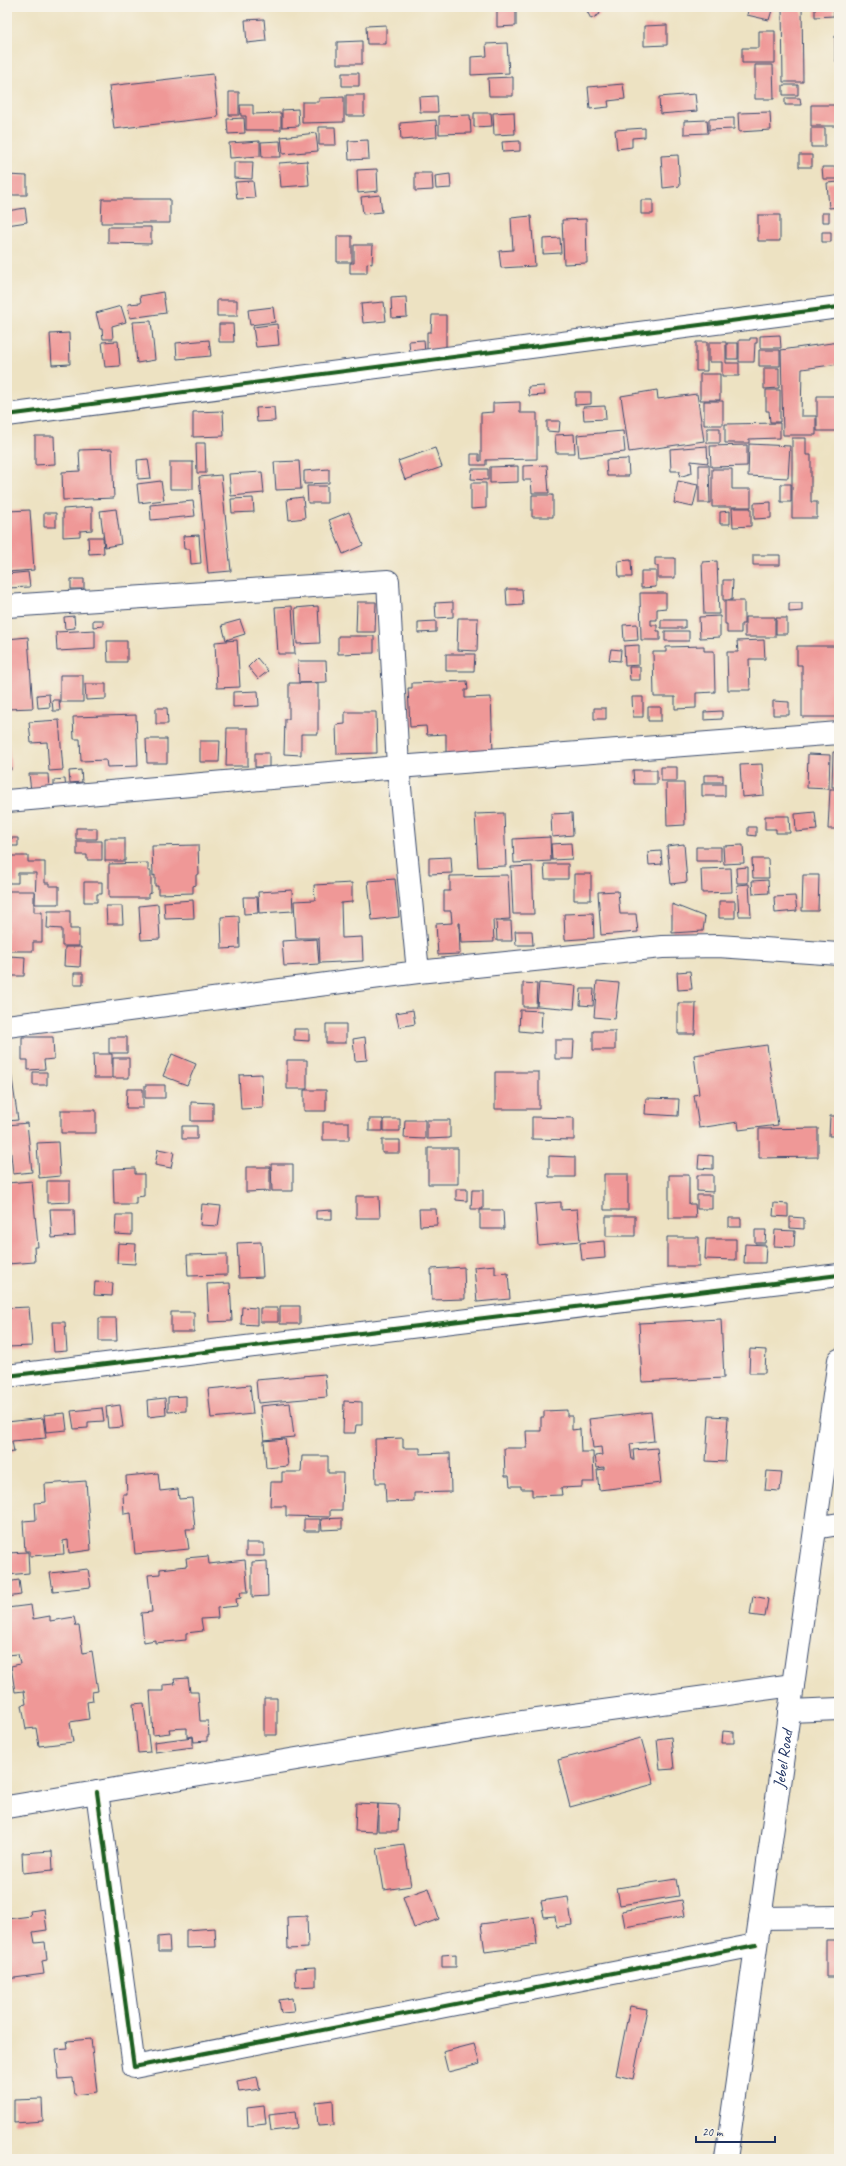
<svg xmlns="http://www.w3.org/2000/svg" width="846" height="2166" font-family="Caveat,sans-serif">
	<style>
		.building { fill: #ef9897 }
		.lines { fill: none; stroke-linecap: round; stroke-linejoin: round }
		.minor-casing { stroke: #3a4a6d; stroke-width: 24 }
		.major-casing { stroke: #3a4a6d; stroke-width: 24 }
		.minor { stroke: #fff; stroke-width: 22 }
		.major { stroke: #fff; stroke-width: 22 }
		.cycleway-casing { stroke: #f7f3e8; stroke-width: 6 }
		.cycleway { stroke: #1b5e20; stroke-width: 4 }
		.labels { text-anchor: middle; stroke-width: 3.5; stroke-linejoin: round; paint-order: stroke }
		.street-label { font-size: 17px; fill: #1b2f5e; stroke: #f7f3e8 }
	</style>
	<rect width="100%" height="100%" fill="#f7f3e8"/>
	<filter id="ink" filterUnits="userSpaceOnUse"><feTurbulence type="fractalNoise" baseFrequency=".025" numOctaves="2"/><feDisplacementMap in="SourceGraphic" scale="8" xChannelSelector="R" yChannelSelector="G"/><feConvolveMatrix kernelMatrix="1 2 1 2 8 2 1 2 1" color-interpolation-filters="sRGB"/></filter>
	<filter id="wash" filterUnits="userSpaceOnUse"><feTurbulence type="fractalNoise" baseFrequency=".012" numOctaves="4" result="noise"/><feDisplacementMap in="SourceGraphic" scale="16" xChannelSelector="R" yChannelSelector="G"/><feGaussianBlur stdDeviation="0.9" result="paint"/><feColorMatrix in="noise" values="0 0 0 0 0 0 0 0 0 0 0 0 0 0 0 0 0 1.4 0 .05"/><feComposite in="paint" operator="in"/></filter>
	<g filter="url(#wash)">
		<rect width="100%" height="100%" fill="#ede2c2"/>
		<g id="blocks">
			<!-- building -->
			<path class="building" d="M585,7H596L600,14L591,19Z
				M749,7H773L769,20L747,15Z
				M782,7H802L803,82H783Z
				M815,7H834V16L815,17Z
				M497,10H516V26L497,27Z
				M264,19L266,41L247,43L245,20Z
				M386,25V44H367L366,26Z
				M667,25V45L644,46V26Z
				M759,31H775V63H742V48H759Z
				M835,36H839V61H835Z
				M362,41V64H337V42Z
				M507,43L509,73L471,75V57L487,56L486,44Z
				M755,65H773L774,99H755Z
				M342,73H359V86H342Z
				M213,74L218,117L114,129L109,86Z
				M513,77V96H489L488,78Z
				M623,84L625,99L608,101L609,107L590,109L588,87Z
				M783,85H798V95H783Z
				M229,92H239V115H229Z
				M695,94L697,111L660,114L659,97Z
				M346,95H364V116H346Z
				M437,96L438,112H420L419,97Z
				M344,97V122L302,123V102H319V98Z
				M785,98H800L801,105H785Z
				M240,105H253V114L281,113V130H246V116H241Z
				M811,105H839V126H811Z
				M298,109L299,126L282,127V110Z
				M514,112L515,134L494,135L493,113Z
				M770,112L771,130L739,132L738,113Z
				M474,113H491L492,126L474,127Z
				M470,115L471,133L439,134V116Z
				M244,118L245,133L228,134L227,119Z
				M734,118V129L709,130V119Z
				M436,120L437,137L401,140L400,123Z
				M707,120L708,133L684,134V121Z
				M319,127H335L336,145H319Z
				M645,128V137L632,138V147L617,149L615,130Z
				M811,128H825V147H811Z
				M316,133L318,151L283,154L281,137Z
				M368,140L369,159L349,160L348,141Z
				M260,141V156L230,158L229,143Z
				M280,141L281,157H262L261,142Z
				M520,141V151L503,152L502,142Z
				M678,155L680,186L663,188L661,156Z
				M799,155H812V167H799Z
				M307,161L309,185L281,187L279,163Z
				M234,162H253L252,179L234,178Z
				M822,167H839V179H823Z
				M377,169L378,191L358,193L357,170Z
				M415,173H432L433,190L415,191Z
				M450,174L451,188L436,189L435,176Z
				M7,175L27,176V195H7Z
				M253,181L255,198L237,199L235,182Z
				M839,182V207L829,208L827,183Z
				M380,195L382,212L363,214L361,197Z
				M102,199H170V223H101Z
				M641,200H653V214H641Z
				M25,208L27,222L7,225V211Z
				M822,213H829V222H822Z
				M758,215H780V241H758Z
				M531,216L535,266L501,268L499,251L513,250L511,218Z
				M586,219L587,263L564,264L562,220Z
				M108,227H151V244L108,243Z
				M822,232H831V242H822Z
				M337,236H352V262H337Z
				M560,238L561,253L543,254V239Z
				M354,245H373L372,264L367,263V273H350V263H354Z
				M163,292L166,313L130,318L128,304L141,303L140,296Z
				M406,297L407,317L392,318L391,298Z
				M217,300H237V316H217Z
				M384,302L386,321L363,323L361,304Z
				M121,306L126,322L112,326L113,339H103L102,329H100L96,313Z
				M273,307L275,322L250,325L248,310Z
				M432,315H446V350H427V332H431Z
				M151,321L155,360L137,363L133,322Z
				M219,324H233L234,342H219Z
				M277,324L279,345L256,347L253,327Z
				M69,333L70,364L52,365L50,334Z
				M780,335L781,348H760V336Z
				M750,338H757V343H755L754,362H739V340H750Z
				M209,340L211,356L177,359L176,343Z
				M424,340L425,353L410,354L409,341Z
				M118,341L120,366L105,367L102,342Z
				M696,342H707V371H696Z
				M709,342H726V363H739V376H722V362H709Z
				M839,342V364L802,369L801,416H816V435H783L781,350Z
				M727,343H738V359H727Z
				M759,350H780V366H759Z
				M764,368H779V388L764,389Z
				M700,374H720V400H700Z
				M544,386L545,395L529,396L528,387Z
				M657,390L658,399L697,394L704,441L629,452L621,396Z
				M766,390H780V422H770L769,411H766Z
				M575,392H591V404L575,405Z
				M817,396H839V431H817Z
				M704,401H723V425H704Z
				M520,402V413H537V459L486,460V465H471V454H479V461H481V413L493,412V403Z
				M605,406L606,419L584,420L583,407Z
				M274,407L275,421L257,422L256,408Z
				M223,411L224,436L193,437V412Z
				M547,421H560L559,432L547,431Z
				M780,423V438L749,439V443H725V424Z
				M707,428H720V443H707Z
				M623,431L625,452L579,457L577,435Z
				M574,434L575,453H556L555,435Z
				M35,436H54L55,464L35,465Z
				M792,438H806V455H811V502H817V518H792Z
				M196,443H205L206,473H197Z
				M749,444L790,446L788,478L748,476Z
				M747,445V466L711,467L710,446Z
				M707,446L708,463L691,461L692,473L679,477L680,471H671L670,449Z
				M435,448L442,467L405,480L398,461Z
				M112,449L114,498L63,500L62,472L80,471L79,450Z
				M148,459L151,478L138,479L137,460Z
				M628,459L629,476H607L606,460Z
				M299,461L301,489L276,490L274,462Z
				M170,462H193V489H170Z
				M547,465L549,493H532L531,480H523V466Z
				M699,465H709L710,503H699Z
				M518,466V482L490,483V467Z
				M329,469V483L304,484V471Z
				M472,469H488V480L471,479Z
				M712,469H732V489H751V507H712Z
				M262,472L264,493L231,496L229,474Z
				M221,475L231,571L208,573L199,477Z
				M161,481L164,500L139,503L137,484Z
				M678,481L698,485L693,507L674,503Z
				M471,483H486V508L471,509Z
				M781,484H791V502H781Z
				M307,486H327V503H308Z
				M532,495H553V517H532Z
				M303,497L305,518L289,520L287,499Z
				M253,498L254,512L232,513L231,499Z
				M193,501L195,516L151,520L150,505Z
				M771,502V518L754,519V503Z
				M92,507V530L80,531V536L63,537V509Z
				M732,508H751V526L733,527Z
				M116,509L121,544L105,547L100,511Z
				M30,510L34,570L7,572V511Z
				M730,511V524H720V512Z
				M349,512L363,545L343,554L329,520Z
				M44,513H56V527H44Z
				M199,535L201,563L191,564L190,549H184L183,536Z
				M88,537H103L104,553L89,554Z
				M753,555H780V565H753Z
				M655,558H675V578H658V566H655Z
				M631,560L632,577H619L618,561Z
				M717,561L719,614H704L702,562Z
				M641,571H656V587L641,588Z
				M28,572L30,587L7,588V574Z
				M71,579H84V589H71Z
				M723,580H733L732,600H723Z
				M506,589H522L523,605L507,606Z
				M640,593H666V608L657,609V620H651V625H657V631H660V640H641Z
				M725,601H744V624H741V633H727V624H725Z
				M357,602H376L375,632H356Z
				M453,602V617L436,618L435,603Z
				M789,603H802V611L789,612Z
				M292,606L295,654H278L275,607Z
				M318,606L320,643L297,644L295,608Z
				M74,616L75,628L65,629L64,617Z
				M720,616V637L700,638L699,617Z
				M745,617H775V637H745Z
				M458,618H478L477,651L457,650Z
				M776,618H787V634H776Z
				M93,620H103V626L93,627Z
				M240,620L245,634L226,640L222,625Z
				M661,620H685V628H661Z
				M436,621V632L418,633V622Z
				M637,624L638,640L624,641L623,625Z
				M95,630V649L57,651L56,632Z
				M665,631H689V641H665Z
				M338,636H374V653L338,654Z
				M28,637L33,708L7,709V639Z
				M237,640L240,687L217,688L215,642Z
				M764,640L765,659H749L750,690H728L727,652H738L737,641Z
				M107,641H127V662H108Z
				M639,645V665L625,666L624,646Z
				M704,646V651H714L715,692L696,693V708L675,709V697H654L653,652H666V647Z
				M797,646H839V717H802V665H797Z
				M611,649L621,650L620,661L609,660Z
				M446,654H475L474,671H446Z
				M257,658L268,671L258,679L248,667Z
				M298,661H326L327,682L299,683Z
				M629,667H640V680H630Z
				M60,675H83V702H60Z
				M467,681L468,690H465V698L491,697L493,753L446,755V734L427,735L426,726L410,727L408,688H412V683Z
				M289,683H318V734H301V755L284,754L285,719H289Z
				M85,684H106V699L86,700Z
				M258,691L259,706L233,707V692Z
				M49,694L50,707L38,708L37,695Z
				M632,697H643V717H633Z
				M52,700H59L60,711H53Z
				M773,701L789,702V715H773Z
				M648,707H661V721H648Z
				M156,708H167L168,724H156Z
				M594,708H606V719H594Z
				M722,711V719L704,720V712Z
				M345,712H376L377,753L337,754L336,725L345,724Z
				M136,715L138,766L107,767L106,760L81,761L80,739H74L73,717Z
				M59,720L63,770L49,771L47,742L31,743L29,722Z
				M7,728L11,770H7Z
				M227,728H248V766H226Z
				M146,739H167V763H147Z
				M200,741H220L219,762H200Z
				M833,752H839V787H832Z
				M255,753H269V767H255Z
				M808,754L830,755L829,789L807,788Z
				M762,764L764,795L742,797L740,765Z
				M661,767H677V781H661Z
				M81,770L82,782L70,783L69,771Z
				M633,770H657V784H634Z
				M29,774H48L49,789L31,791Z
				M704,775H723V782H704Z
				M65,779L66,792H54V780Z
				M666,783H684L685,825L667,826Z
				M702,784H725V796H702Z
				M830,789H839V829H828Z
				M815,812L817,830L796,832L795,814Z
				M504,813L506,866L478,867L475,814Z
				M572,813L573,835L552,837L551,814Z
				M765,816H789L790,833H776V829H765Z
				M748,827H756V836L748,835Z
				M76,828H97V839H76Z
				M550,837L551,861L514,863L513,839Z
				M7,838H18V846H7Z
				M105,838H125V861H105Z
				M77,841H102V860H87V855H77Z
				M571,843L572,859L552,860L551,844Z
				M684,844L687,882L671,884L667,846Z
				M198,845L199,874L196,875V885L193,886V893L158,894V886H155V875L153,876L152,846Z
				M743,845L744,863L724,864L723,846Z
				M696,847H721V861H696Z
				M661,851L662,864L649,865L648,852Z
				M8,856H28V862H45V883H49V886H59V904H35L36,873H18V883H7Z
				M451,857L452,873L429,874V858Z
				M752,859H768L769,878H753Z
				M148,863V871H151V893L148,894V898H109V864Z
				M544,864H568V879H545Z
				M532,866L534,914H513L511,867Z
				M748,867V883H737L736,868Z
				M731,868L732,892L702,893L701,869Z
				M574,874H591V900H574Z
				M508,875L510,919L493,920L494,942L461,943L460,923H459L460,954L438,955L436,924L452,923L451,911H444V891H450V876Z
				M803,875H819L818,911H802Z
				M395,879L399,917L372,920L368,881Z
				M768,880L769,893L753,894L752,881Z
				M84,882H102V894H97V902H84Z
				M352,883V902L341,903L342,938L362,937L363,961L320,963L319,938H296L294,901L315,900L314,885Z
				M749,884L751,916H739L737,885Z
				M292,890L293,911L259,913L258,892Z
				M7,891H34V912H42V942H33V951H7Z
				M618,891L620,914H636L638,932L601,935L598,892Z
				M795,896L797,911L775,913L774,897Z
				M243,897H257L258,913L244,914Z
				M193,900L194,918L165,919L164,902Z
				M719,901H735V918H719Z
				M158,904L160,939L141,940L139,906Z
				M672,904L705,917L703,931L672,933Z
				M106,906H122L123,924H107Z
				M48,911H70V929H79V946H62V929L47,928Z
				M593,913L594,938L565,940L564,914Z
				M239,916L240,948L222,949L221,917Z
				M496,921H511L512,941H497Z
				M515,931H532L533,945H516Z
				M317,939L319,964L284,966L282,941Z
				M65,947H81L80,967L64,966Z
				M9,956L25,957L24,976H8Z
				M690,971L692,989L678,990L677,972Z
				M74,973H83V985H74Z
				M597,981L619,983L615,1019L594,1017Z
				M523,983L537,984L536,1007H523Z
				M539,983L576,986L574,1009L537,1006Z
				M581,989H594L593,1006L580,1005Z
				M678,1003H696L695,1034H678Z
				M413,1010L415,1024L399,1027L396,1013Z
				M520,1010L542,1011L541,1033L519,1031Z
				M326,1024H346V1043H326Z
				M294,1029H309V1041L294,1040Z
				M593,1031H615V1050H593Z
				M22,1037H53L54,1059L44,1060L45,1069L28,1070V1060H22Z
				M109,1037H127V1053H109Z
				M365,1037L367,1060L355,1061L353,1039Z
				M555,1040H574L573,1059H555Z
				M7,1044L18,1120L7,1121Z
				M767,1045L778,1125L739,1130L738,1122L699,1128L694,1095L699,1094L694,1055Z
				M93,1054H112V1078H94Z
				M172,1054L196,1064L187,1085L163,1076Z
				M113,1058H129V1078H113Z
				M287,1060H307V1089H287Z
				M33,1072H47V1085H33Z
				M495,1072H539V1109H495Z
				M262,1074L263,1108L241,1109L239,1075Z
				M145,1085H165V1098H145Z
				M127,1089H143V1108H126Z
				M304,1090H326V1111H304Z
				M646,1098L679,1099L678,1116L645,1114Z
				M191,1102L213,1103V1121H191Z
				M61,1110H96V1133H61Z
				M830,1116H839V1136H829Z
				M532,1117L574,1118V1140L532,1139Z
				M369,1119H383V1131H369Z
				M384,1119H400V1131H384Z
				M405,1120H425V1139L404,1138Z
				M427,1120H450V1138L427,1139Z
				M323,1122H349V1140H323Z
				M27,1123L32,1172L13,1174L8,1125Z
				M182,1126H197V1139H182Z
				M818,1128V1157L759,1158V1129Z
				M382,1140H400V1153H382Z
				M58,1142L60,1176L39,1178L37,1143Z
				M428,1148H458V1184H428Z
				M158,1149L174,1152L171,1168L155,1165Z
				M699,1155L713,1156V1169L698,1168Z
				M549,1156L575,1157V1177H549Z
				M271,1164H293V1191H272Z
				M246,1167H270V1191L246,1192Z
				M135,1168V1174H144V1196L136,1197V1204H114L113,1169Z
				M604,1174H628V1210H604Z
				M669,1175H689V1204H695L696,1218H669Z
				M697,1175H713V1192L697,1191Z
				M32,1181L38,1247H34L35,1262L7,1264V1183Z
				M47,1181H70V1202L47,1203Z
				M456,1189H467V1201L456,1200Z
				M472,1190H483V1209H471Z
				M697,1195H712V1209H697Z
				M356,1196H379L380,1218H356Z
				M561,1202V1210L577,1209L580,1241L538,1245L535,1204Z
				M774,1203L788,1204V1217L773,1216Z
				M202,1204L221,1206L218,1226L200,1225Z
				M50,1209H74L75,1236L52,1238Z
				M419,1209H436L437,1225L420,1226Z
				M332,1210V1219H316V1211Z
				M480,1210H503L504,1229H480Z
				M116,1215H132V1235L115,1234Z
				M606,1216H635V1236H606Z
				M790,1217L804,1218V1229L790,1228Z
				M729,1218H741V1227H729Z
				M755,1230H766L765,1243H755Z
				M775,1230L795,1231L794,1247L774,1246Z
				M667,1237H699V1267H667Z
				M706,1239H736V1260L705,1259Z
				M604,1241L605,1258L582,1260L580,1243Z
				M261,1242L263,1277L239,1278L237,1243Z
				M118,1243L136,1244L135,1264L117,1263Z
				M745,1244L766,1245L765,1263H744Z
				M227,1254V1275L188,1276L187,1255Z
				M495,1265V1274L508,1273L510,1299L477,1302L474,1267Z
				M464,1267L465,1299L432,1300L431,1269Z
				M95,1282L113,1283L112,1296L94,1295Z
				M230,1283L232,1321L209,1322L207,1284Z
				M280,1306H300V1324H280Z
				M29,1307L32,1346L7,1347V1308Z
				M242,1307L257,1308V1325L241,1324Z
				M260,1308H278V1322H260Z
				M171,1312H194V1332H171Z
				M99,1318H116L117,1341H99Z
				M721,1319L724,1378L642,1382L639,1323Z
				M52,1322H65L67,1351L54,1352Z
				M750,1349L766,1350L765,1373H749Z
				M325,1374L327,1397L258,1403L256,1380Z
				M250,1385L253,1414L211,1418L208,1389Z
				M186,1396V1411L168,1412V1397Z
				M165,1398L166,1415L148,1417L147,1400Z
				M344,1401L362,1402V1425H356L355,1433H343Z
				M290,1403L294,1437L264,1440L260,1406Z
				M120,1405L123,1427L108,1428L106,1407Z
				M102,1408L104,1421L88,1422V1428L74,1429L71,1411Z
				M567,1410V1416H572V1430L580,1429L581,1452H593L594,1482H582V1487L561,1488L562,1495L532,1496V1489H521V1486H510L509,1476H505L504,1448H527L526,1431H541V1417H544V1411Z
				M651,1412L654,1441L630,1444L632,1460H634L633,1450L657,1448L661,1483L599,1490L597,1470L604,1469V1467L597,1468L595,1456L602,1455L601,1447L593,1448L589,1419Z
				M65,1413L67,1430L46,1432L44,1415Z
				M709,1416L728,1417L725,1462L706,1461Z
				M43,1418L46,1438L12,1441L14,1452L7,1453V1422Z
				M403,1438V1448H420V1454L450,1453L451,1492L414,1493V1501L386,1502L385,1483H376L375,1439Z
				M285,1439L288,1466L266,1468L264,1441Z
				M302,1456H328V1473H343L342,1510H330V1517L286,1516V1506H270L271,1482H282V1472H301Z
				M767,1471L782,1472L780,1491L765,1490Z
				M158,1473L160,1491L178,1489L179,1499L192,1498L195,1529H186L189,1549L135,1554L131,1513L124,1514L123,1494H127L126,1476Z
				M86,1481L91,1550L69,1553L68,1540L63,1541L64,1554L30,1556V1551H25L23,1521L36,1520L35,1503L46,1502L45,1484Z
				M342,1518V1529L322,1530L321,1519Z
				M304,1519H320V1531H304Z
				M246,1543H264V1556H246Z
				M28,1552L29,1573L7,1575V1553Z
				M208,1556L209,1564L245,1560L248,1592H240L241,1598L236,1599L237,1606L217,1608L218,1618L201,1619L203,1631L186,1633V1640L155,1643V1640L144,1642L141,1613L152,1612L148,1575L160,1574V1569L187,1566L186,1558Z
				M267,1561L268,1596L252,1597V1562Z
				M88,1569L91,1587L53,1591L50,1573Z
				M19,1580L21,1595L7,1597V1582Z
				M753,1596L768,1599L765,1617L750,1615Z
				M31,1605L33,1619L50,1616V1621L74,1617L76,1626H79L83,1653L92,1651L98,1691L92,1692L93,1701L87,1702L89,1719L70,1722L73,1742L39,1746L36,1728L26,1729L22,1705L26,1704L24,1691L15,1692L11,1666L20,1664L18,1654L7,1655V1608Z
				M188,1678L190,1692H198L200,1721H208L209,1736H207V1741L194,1742L193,1736L187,1737V1728L169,1729L170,1733L153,1735L150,1691H163V1685L175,1684L174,1679Z
				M264,1698H277V1735H264Z
				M144,1703L150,1752L138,1753L133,1704Z
				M723,1731L734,1732V1743H722Z
				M193,1737V1747L155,1752L154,1742Z
				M671,1737L674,1769L660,1770L657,1739Z
				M641,1738L654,1784L570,1807L558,1760Z
				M356,1803L378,1804L376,1832L355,1831Z
				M378,1804L399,1805L398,1831H378Z
				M404,1844L411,1886L384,1890L377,1848Z
				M52,1851L53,1870L23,1873L22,1853Z
				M676,1879L679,1896L620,1905L617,1888Z
				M429,1888L439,1919L414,1928L403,1897Z
				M568,1897L572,1925L557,1927L555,1916L544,1917L541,1901Z
				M682,1900L685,1916L625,1927L622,1911Z
				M44,1909L47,1930L33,1932L35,1943L45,1942L47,1960L42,1961L44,1974L7,1979V1919L31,1916L30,1911Z
				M307,1916L308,1948L288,1949L287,1917Z
				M534,1917L537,1945L485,1952L481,1924Z
				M215,1928L216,1947L186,1948V1930Z
				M169,1936L170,1952H158V1937Z
				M826,1940H839V1977H826Z
				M456,1954V1967H442V1955Z
				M316,1967V1986L296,1987L295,1968Z
				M292,1998L294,2012L281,2013L279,2000Z
				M630,2006L647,2009L633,2079L616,2075Z
				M91,2039L97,2092L75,2095L73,2078L59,2079L56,2049L68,2048L67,2041Z
				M474,2044L480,2064L448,2072L443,2052Z
				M257,2077L260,2089L239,2092L237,2081Z
				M42,2099L43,2121L14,2123V2100Z
				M333,2100L334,2125L318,2126L316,2102Z
				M264,2106L266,2124L248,2126L247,2108Z
				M295,2111L297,2128L271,2131L269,2114Z"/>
		</g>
	</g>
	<g filter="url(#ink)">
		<use href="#blocks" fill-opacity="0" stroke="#3a4a6d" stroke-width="1"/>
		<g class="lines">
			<!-- minor casing -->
			<g class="minor-casing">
				<path id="minor" d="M7,415L839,307
					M7,606L388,581L398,767L418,972
					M7,801L398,767L839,733
					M7,1026L418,972L662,947L718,946L839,954
					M7,1376L839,1275
					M815,1528L839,1524
					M789,1711L839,1709
					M97,1792L134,2067L756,1945
					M7,1807L501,1725L793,1685
					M760,1918L839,1917"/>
			</g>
			<!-- major casing -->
			<g class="major-casing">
				<g id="major">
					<path id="s1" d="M726,2159L839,1360"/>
				</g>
			</g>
			<!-- minor -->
			<use href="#minor" class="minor"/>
			<!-- major -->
			<use href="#major" class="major"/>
			<!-- cycleway casing -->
			<g class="cycleway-casing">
				<path id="cycleway" d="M7,415L839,307
					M7,1376L839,1275
					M97,1792L134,2067L756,1945"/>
			</g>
			<!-- cycleway -->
			<use href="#cycleway" class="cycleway"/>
		</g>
	</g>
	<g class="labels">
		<!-- street labels -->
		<g class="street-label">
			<text dy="6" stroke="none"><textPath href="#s1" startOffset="404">Jebel Road</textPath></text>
		</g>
	</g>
	<!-- margin -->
	<rect width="846" height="2166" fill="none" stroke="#f7f3e8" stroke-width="24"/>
	<!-- scale -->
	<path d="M696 2136v6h79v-6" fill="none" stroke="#1b2f5e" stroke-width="2"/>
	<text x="702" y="2136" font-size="12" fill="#1b2f5e" stroke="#f7f3e8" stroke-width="3" paint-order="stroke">20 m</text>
</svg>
